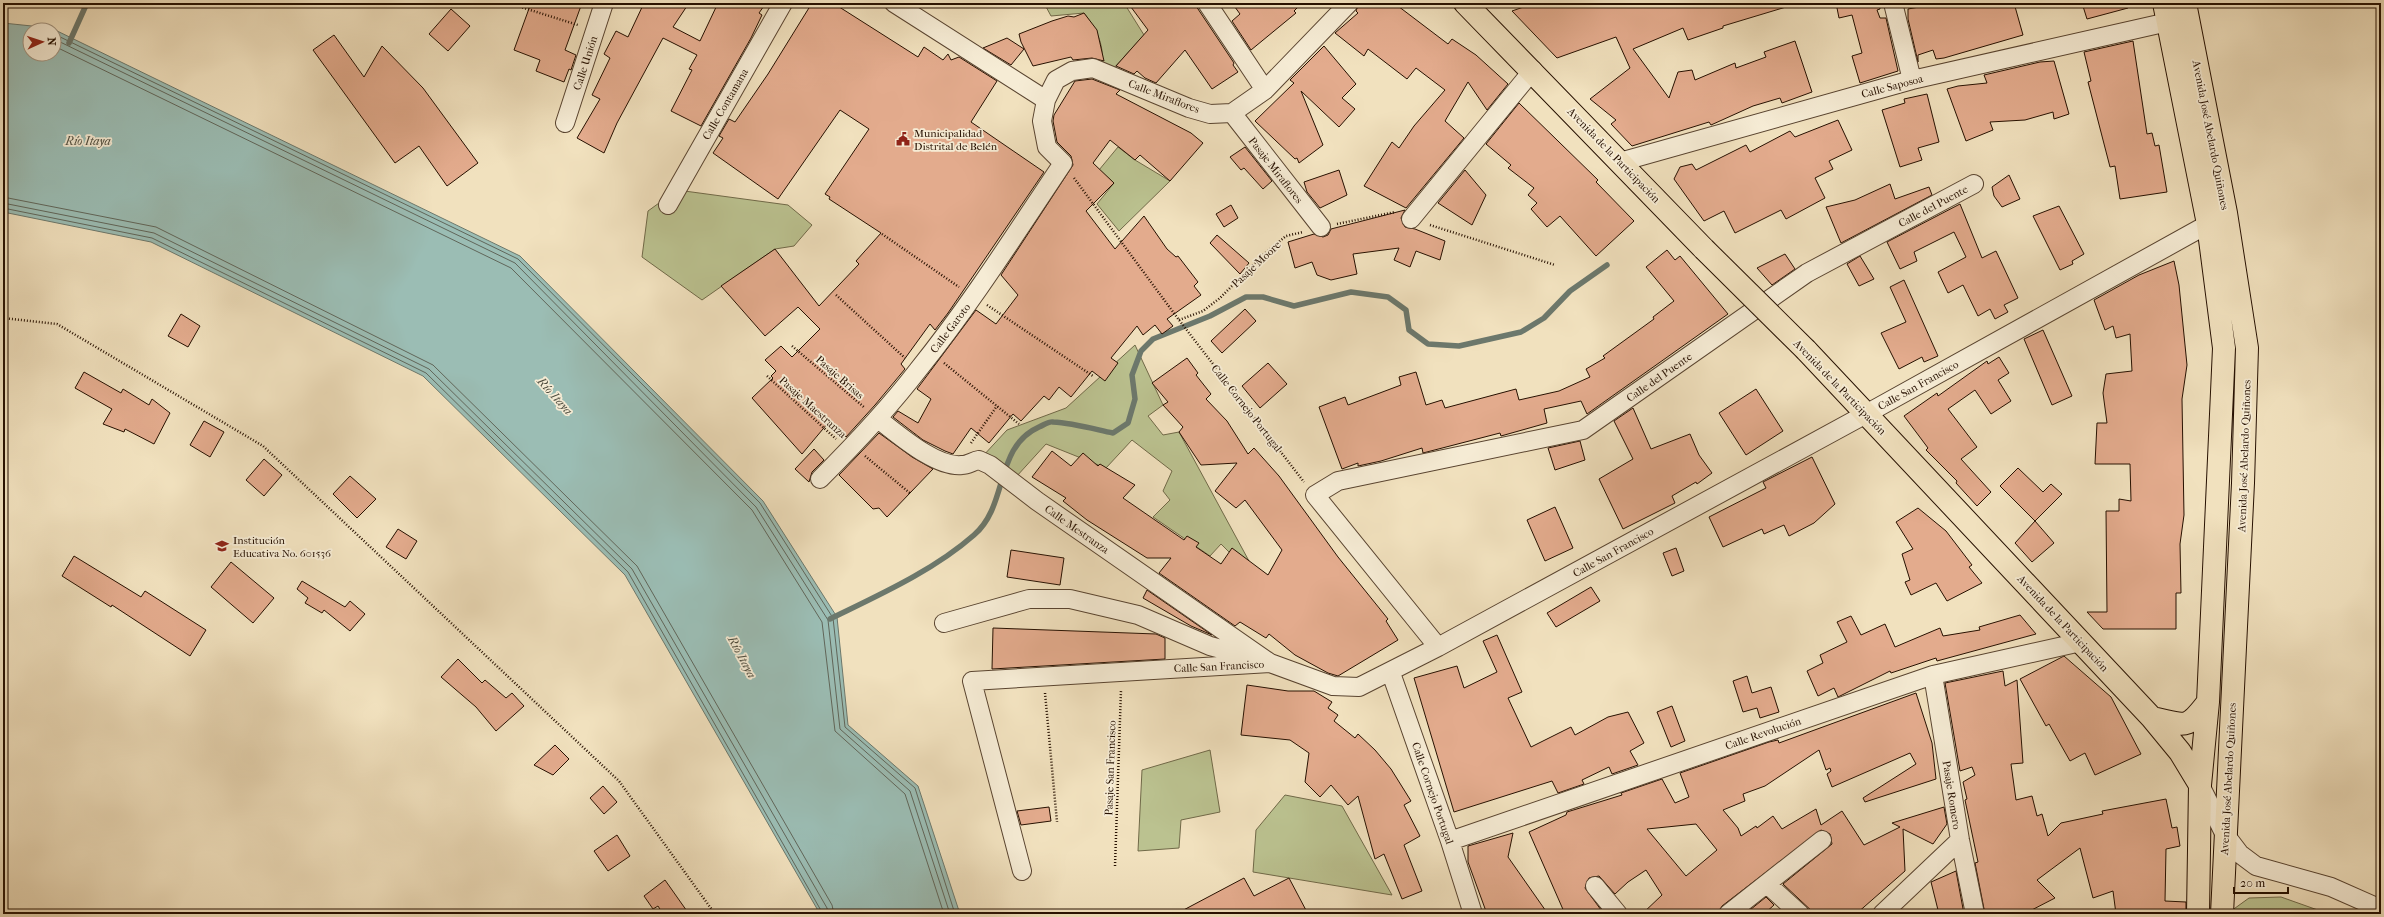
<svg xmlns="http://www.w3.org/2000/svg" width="2384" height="917" font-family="'IM FELL French Canon',serif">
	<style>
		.green { fill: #bbc290; stroke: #706948 }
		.water { fill: #9bbdb4; stroke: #6c786c; fill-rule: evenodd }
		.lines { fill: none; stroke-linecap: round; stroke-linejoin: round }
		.shore { stroke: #60665a; stroke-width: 1 }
		.stream { stroke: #6c786c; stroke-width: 5.5 }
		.building { fill: #e3ab8d; stroke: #261000; fill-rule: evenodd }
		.minor-casing { stroke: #594430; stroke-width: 20 }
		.major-casing { stroke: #261000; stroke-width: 24 }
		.path { stroke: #261000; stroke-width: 2.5; stroke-dasharray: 1 2; stroke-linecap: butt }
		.minor { stroke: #f6ecd5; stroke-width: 18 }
		.major { stroke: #f1e1be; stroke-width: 22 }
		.major-bridge-casing { stroke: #261000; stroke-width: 24; stroke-linecap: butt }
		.major-bridge { stroke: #f1e1be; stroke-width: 22 }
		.labels { text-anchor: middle; stroke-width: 3.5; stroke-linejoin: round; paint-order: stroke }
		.street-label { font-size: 11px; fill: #261000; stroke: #f6ecd5 }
		.poi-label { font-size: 11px; fill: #261000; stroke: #f6ecd5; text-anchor: start }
		.water-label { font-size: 12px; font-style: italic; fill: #4f4d3f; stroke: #f6ecd5 }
	</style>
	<rect width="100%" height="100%" fill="#f1e1be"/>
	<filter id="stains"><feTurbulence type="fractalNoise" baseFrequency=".005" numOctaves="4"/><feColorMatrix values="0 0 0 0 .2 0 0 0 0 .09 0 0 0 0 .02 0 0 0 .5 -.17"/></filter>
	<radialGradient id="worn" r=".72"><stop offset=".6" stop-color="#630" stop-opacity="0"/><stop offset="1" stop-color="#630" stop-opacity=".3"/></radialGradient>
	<!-- green -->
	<path class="green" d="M1044,3H1124L1144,35L1113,69L1102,63C1104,43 1096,29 1084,13L1051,16Z
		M1118,147L1135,160L1170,181L1119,231L1097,204L1114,183L1099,170Z
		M677,190L788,205L812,225L794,246L775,249L702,300L642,257L648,211Z
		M1135,345L1163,405L1148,416L1163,435L1179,432L1249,561L1229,552L1221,544L1210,556L1153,517L1170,500L1163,491L1172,471L1132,440L1106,468L1046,444L1016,477L982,457L1007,430L1066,408Z
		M1210,750L1220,812L1181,820L1179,848L1138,851L1142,770Z
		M1285,795L1342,806L1392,895L1253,872L1256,830Z
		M2281,897L2329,914H2231V911L2249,898Z"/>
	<!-- water -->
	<path class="water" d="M3,23L51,28L520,256L763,501L837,617L848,725L918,786L960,914H820L625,575L423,376L151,242L3,212ZM30,30H54V54H30Z"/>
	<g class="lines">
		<!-- shore -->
		<path class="shore" d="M54,34L518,259L760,503L833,618L845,727L915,788L955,914
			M54,39L515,263L756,507L828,620L840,729L910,791L950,914
			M54,46L511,268L752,510L822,622L835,731L905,794L944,914
			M3,197L156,227L433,365L637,566L832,905L834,914
			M3,203L154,233L429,369L632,569L827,908L828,914
			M3,208L152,238L426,373L628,572L823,914"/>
		<!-- stream -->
		<path class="stream" d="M69,43L87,3
			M830,619C879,595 933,571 974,535C1009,505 994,447 1039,427C1044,425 1049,421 1053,422C1073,423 1094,429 1113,433L1128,423L1135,399L1132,375L1141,351L1153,339L1210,316L1246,297H1263L1294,306L1351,292L1388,297L1406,310L1409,330L1428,344L1459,346L1521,332L1544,318L1570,291L1607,265"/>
	</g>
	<!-- building -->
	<path class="building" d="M531,3H582L565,50L576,55L571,70L569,69L564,82L536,71L540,60L514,50Z
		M644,3H689L673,27L700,41L718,3H766L759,13L762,15L751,38L701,126L671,111L692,70L689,69L697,55L663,38L617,123L604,153L577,138L600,99L592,95L610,58L604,54L616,31L628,37Z
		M812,3H833L918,57L924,47L943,60L948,54L951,60L959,57L997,81L971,122L1044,172L948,313L935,330L930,324L901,364L905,369L875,405L846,437L838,426L834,430L828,423L802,454L752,398L773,378L771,376L776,371L765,360L781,346L792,357L820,329L798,307L765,336L721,286L775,249L819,306L859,264L856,261L881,233L829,199L830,197L825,194L869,129L840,110L778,199L713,153L723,138L719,136L729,119L735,122L768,74Z
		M1128,3H1194L1234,63L1233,65L1238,72L1212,89L1185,50L1156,83L1145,78L1137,71L1134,74L1116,66L1148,30Z
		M1232,3H1302L1294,11L1296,13L1251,50L1232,21L1240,14Z
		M1359,3H1394L1448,44L1452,39L1476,55L1508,84L1487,110L1468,82L1445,121L1464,138L1406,208L1364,186L1392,142L1399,148L1414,126L1445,90L1416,68L1407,79L1368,49L1364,56L1335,33L1358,13L1356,11Z
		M1535,3H1785L1786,7L1723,26V28L1688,40L1683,28L1633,49L1669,98L1678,72L1692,70L1695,80L1735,63L1736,68L1766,57L1764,52L1795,41L1812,92L1782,103L1780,98L1753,106L1711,125L1709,122L1632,146L1611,124L1616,120L1590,99L1630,68L1616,37L1557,58L1512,11Z
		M1836,3H1879L1880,9L1877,10L1880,18H1886L1898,71L1860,83L1852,56L1862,53L1852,15L1839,18Z
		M1941,3H2014L2023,35L1944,58L1936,59L1933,50L1918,55V62L1908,19V9Z
		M2082,3H2127L2128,8L2087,19Z
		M451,9L470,26L448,51L429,34Z
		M1084,13L1097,30L1104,61L1092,58L1073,60L1071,57L1033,66L1021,42L1019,34L1052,21L1068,16L1074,17Z
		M334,35L364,77L382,46L423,88L478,163L447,186L419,146L395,163L313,50Z
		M1007,38L1024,49L1011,65L983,48Z
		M2133,41L2147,134L2152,133L2155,146L2159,145L2167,192L2120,199L2115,166L2110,167L2088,82L2091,81L2084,52Z
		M1324,46L1356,84L1342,98L1355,109L1339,127L1301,91L1323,145L1299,163L1297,158L1295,159L1255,121L1294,83L1290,80Z
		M2054,61L2069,114L2054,119L2053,112L2025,120L1990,122L1993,130L1966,141L1947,89L1958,86L1987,83L1984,75L2040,62Z
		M1092,79L1120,90L1116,94L1191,133L1203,143L1170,181L1140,155L1135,160L1110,140L1093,163L1114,183L1086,211L1115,249L1144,216L1167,249L1176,257L1178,256L1198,282L1194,286L1201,295L1167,319L1173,326L1162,334L1155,325L1143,335L1137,326L1111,358L1118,363L1105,381L1092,371L1071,397L1059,387L1049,400L1044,396L1021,421L1013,414L989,443L971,428L953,454L945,451L923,440L893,417L898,411L918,423L931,399L917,389L976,310L996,324L1018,295L1001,275L1073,165L1071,156L1057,142L1053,121L1054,115L1075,81Z
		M1927,94L1939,142L1918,148L1922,160L1900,167L1882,110L1905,103L1904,99Z
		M1519,103L1598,180L1596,182L1634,221L1596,256L1560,216L1547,227L1531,209L1537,203L1528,195L1534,188L1508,168L1511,165L1486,144Z
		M1838,120L1852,150L1829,161L1833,169L1815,178L1825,198L1786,219L1781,210L1735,233L1724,211L1704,221L1674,179L1680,167L1692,164L1696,170L1746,145L1750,152L1790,131L1795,137Z
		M1245,147L1272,181L1263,189L1244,168L1241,170L1230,157Z
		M1339,170L1347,195L1320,208L1307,192L1304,182Z
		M1465,170L1486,195L1472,225L1438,203Z
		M2009,175L2020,199L2002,207L1994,196L1992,187Z
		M1890,184L1895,199L1929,187L1932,195L1841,243L1826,207L1855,200Z
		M1960,204L1982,258L1996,251L2018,298L2004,305L2008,312L1995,319L1990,309L1978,316L1963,285L1948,293L1938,272L1966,257L1954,232L1914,252L1917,261L1900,269L1887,242Z
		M1231,205L1238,218L1224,227L1216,214Z
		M2059,206L2084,254L2072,261L2073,264L2060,270L2033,216Z
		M1405,210L1401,218L1405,227L1415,229L1445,241L1440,260L1416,251L1410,267L1394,260L1399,248L1353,254L1357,274L1331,280L1317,275L1312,262L1295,268L1288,242L1314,234L1323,237L1328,235L1331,229Z
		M1217,235L1249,263L1240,274L1210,243Z
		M1667,250L1675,260L1680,256L1728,314L1587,414L1581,401L1544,409L1547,423L1501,436L1500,433L1423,453L1422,448L1381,461L1358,466V463L1342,469L1319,407L1345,397L1348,405L1401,385L1399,377L1416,372L1426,405L1442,400L1445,408L1516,389L1519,400L1559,391L1590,377L1586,369L1605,358L1603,356L1654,319L1653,317L1674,301L1646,267Z
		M1785,254L1795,269L1772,285L1757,268Z
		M1860,256L1874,279L1859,286L1847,264Z
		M2174,261L2179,285L2187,365L2182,399L2184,515L2180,544L2181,593H2176V629H2103L2087,612H2107L2106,511H2119V499L2131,501L2130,464H2095L2097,423H2107L2103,393L2106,374L2132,371L2130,334L2116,338L2113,326L2105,330L2094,300L2139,275Z
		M1904,280L1938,356L1924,362L1922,357L1899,369L1881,333L1906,322L1890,287Z
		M1245,309L1256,321L1222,353L1211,341Z
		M181,314L200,326L188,347L168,336Z
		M2043,330L2072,396L2052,405L2024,339Z
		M1999,357L2009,373L1998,380L2011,401L1991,414L1975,390L1948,409L1977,447L1961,459L1991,492L1977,506L1956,483L1957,481L1926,450L1928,448L1904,416L1937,393L1938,396L1987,361L1988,364Z
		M1187,358L1198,373L1196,375L1211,394L1206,399L1227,421L1248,454L1254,448L1279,476L1338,557L1388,619L1386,621L1398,640L1338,676L1328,673L1295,655L1269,634L1266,638L1240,622L1235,626L1159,573L1171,558H1147L1087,520L1063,501L1066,498L1032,477L1052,451L1071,466L1083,453L1098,466L1100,464L1135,485L1123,498L1184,540L1187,536L1199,543L1196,547L1221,564L1232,548L1268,575L1282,550L1245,500L1236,508L1215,491L1237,463L1201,465L1179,432L1183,427L1163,405L1168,402L1152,383Z
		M1268,363L1287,384L1260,408L1242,386Z
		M84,372L121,393L123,389L149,405L152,399L170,413L154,444L125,429L124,432L103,424L112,409L75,388Z
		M1756,389L1783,431L1746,455L1719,413Z
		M1633,408L1651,449L1690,434L1699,455L1712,473L1697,484L1696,482L1672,496L1675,503L1623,529L1599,479L1633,459L1614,421Z
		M204,421L224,432L210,457L190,445Z
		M879,433L912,457L933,469L887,517L879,508L873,509L839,475Z
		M1580,441L1585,460L1555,470L1548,448Z
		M814,449L824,460L812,472L809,482L795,469Z
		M1812,457L1835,504L1814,523L1789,536L1784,525L1764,534L1762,529L1723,547L1709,517L1766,488L1763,482Z
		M264,459L282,475L264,496L246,480Z
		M2018,468L2043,492L2051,484L2062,494L2035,521L2000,486Z
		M350,476L376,499L357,518L333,494Z
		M1555,507L1573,548L1545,561L1527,520Z
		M1918,508L1946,531L1972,565L1969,567L1982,583L1947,601L1936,583L1911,595L1905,582L1910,580L1902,554L1913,549L1896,522Z
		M2035,521L2054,543L2032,562L2015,543Z
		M398,529L417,541L406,559L386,547Z
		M1676,548L1684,571L1672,576L1663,553Z
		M1011,550L1064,558L1060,585L1007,577Z
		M74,556L141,597L145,591L206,630L190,656L112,605L111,607L62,576Z
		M231,562L274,598L253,623L211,587Z
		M302,581L345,607L350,601L365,614L350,631L324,610L322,613L305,603L308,598L297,589Z
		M1591,587L1600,601L1556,627L1547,613Z
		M1147,590L1212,635L1191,626L1143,598Z
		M2020,615L2036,634L1937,661L1936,658L1891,673L1890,671L1838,697L1834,688L1818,696L1807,671L1823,663L1820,655L1847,642L1837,622L1851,616L1861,635L1885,624L1895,647L1940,628L1943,636L1980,630L1979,627Z
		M993,628L1156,634L1165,638V659L992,669Z
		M1497,635L1522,692L1508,698L1531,747L1571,727L1575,735L1608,717L1628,712L1644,743L1630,751L1638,765L1612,774L1609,767L1582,780L1584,784L1558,793L1552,781L1454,812L1414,678L1457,666L1464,688L1497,672L1483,641Z
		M2064,656L2111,697L2141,754L2095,775L2085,753L2070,761L2049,724L2046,726L2020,679Z
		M458,659L482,683L485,680L506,698L512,693L524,706L496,731L476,707L441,677Z
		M2003,671L2005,686L2017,680L2023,763L2011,764L2016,800L2032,796L2037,816L2042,814L2048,836L2061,823L2103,814L2102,811L2166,799L2172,828L2177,827L2180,846L2166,849L2165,901L2186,902V914H2116L2113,891L2093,898L2080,848L2037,880L2055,898L2024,914H1985L1975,863L1978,862L1974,843L1965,800L1967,799L1963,782L1975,775L1972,767L1960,771L1945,683Z
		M1747,676L1752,693L1771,687L1779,712L1760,718L1757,708L1743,712L1733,681Z
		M1247,685L1288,691H1314L1332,702L1328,708L1338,715L1334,721L1355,738L1358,734L1375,750L1391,769L1411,801L1404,805L1420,836L1404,845L1422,891L1402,899L1384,854L1375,859L1358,796L1348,805L1331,785L1320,797L1305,782L1309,753L1290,740L1241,735Z
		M1916,693L1932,743L1936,779L1865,802L1863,798L1916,764L1910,753L1832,787L1827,774L1831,771L1830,768L1826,770L1819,750L1765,786L1743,794L1745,801L1723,810L1738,828L1741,836L1756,826L1757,828L1773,816L1782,829L1816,809L1821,825L1842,811L1864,845L1900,827L1892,823L1944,807L1947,824L1933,844L1903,829L1905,871L1856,914H1815L1783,884L1832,844L1830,834L1821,830L1722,906L1718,914H1642L1662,895L1646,870L1628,882L1615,894L1599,876L1589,878L1585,888L1604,914H1565L1529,832L1566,815L1567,812L1622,795L1621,793L1662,779L1675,803L1689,797L1680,773L1769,742L1778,740L1779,743ZM1696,824L1717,850L1686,876L1647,829Z
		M1672,706L1685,741L1671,747L1657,712Z
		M555,745L569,759L553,775L534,765Z
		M603,786L617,802L604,814L590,798Z
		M1049,807L1051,821L1021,825L1017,811Z
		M1513,833L1508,857L1548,914H1487L1468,862V846Z
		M617,835L630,856L608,871L594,851Z
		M1956,871L1964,914H1939L1931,882Z
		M1244,878L1254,896L1289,878L1308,914H1176Z
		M665,880L689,914H663L658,906L653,909L644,896Z
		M1766,897L1774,905L1764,914H1745Z"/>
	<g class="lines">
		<!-- minor casing -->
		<g class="minor-casing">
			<path id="minor" d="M894,3L1046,100
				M1207,3L1265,90
				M1893,3L1912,80
				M1232,113L1321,227
				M565,123L604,3
				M1620,162L1912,80L2168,22
				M668,205L783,3
				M1411,219L1533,70
				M878,419C898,434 936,468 962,465C968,465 973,461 979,460L990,465L1037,501L1270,663
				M820,479C855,444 888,409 918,370C971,304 1016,233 1063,163L1047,147L1042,121L1046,100L1056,80L1072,71L1093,68L1189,108L1210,114L1232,113L1265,90L1349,3
				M944,623L1029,599H1070L1138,615L1210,646L1254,658
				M1438,647L1315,495L1338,481L1583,430L1807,273L1974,184
				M1391,673L1450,841L1473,914
				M1933,675L1960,840L1975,914
				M2200,785L2224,833L2240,854L2256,866L2331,887L2381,909
				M1450,841L1933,675L2081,642
				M1022,871L972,681L1270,663L1333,686L1359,687L1438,647L1866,414L2219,218
				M1767,884L1800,914
				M1595,886L1618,914
				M1728,914L1822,840
				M1882,914L1960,840"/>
		</g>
		<!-- major casing -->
		<g class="major-casing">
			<path id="major" d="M1465,3L1704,249
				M2164,3L2208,224L2224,348L2208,702L2200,785L2198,914
				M2185,3L2226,213L2247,348L2243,483L2222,914
				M1806,350L2152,718L2180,752L2200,785
				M2152,718C2186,725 2186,731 2208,702"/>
		</g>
		<!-- path -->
		<path class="path" d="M508,3L578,25
			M1074,178L1179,320L1304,482
			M1337,224L1395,212
			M1430,225L1555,265
			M882,234L959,287
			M836,295L905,358
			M987,305L1093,376
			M3,318L57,324L263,446L619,781L715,914
			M1179,320L1203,311L1220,298L1263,255L1286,236L1303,232
			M792,346L865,408
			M944,363L1019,424
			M767,376L836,439
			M971,443L997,406
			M865,456L911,494
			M1045,693L1057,822
			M1115,866L1121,690"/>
		<!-- minor -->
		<use href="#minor" class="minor"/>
		<!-- major -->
		<use href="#major" class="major"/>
		<!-- major-bridge casing -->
		<g class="major-bridge-casing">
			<path id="major-bridge" d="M1704,249L1806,350"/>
		</g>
		<!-- major-bridge -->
		<use href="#major-bridge" class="major-bridge"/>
	</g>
	<!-- icons -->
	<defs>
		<g id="civic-bare" transform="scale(1.08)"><path d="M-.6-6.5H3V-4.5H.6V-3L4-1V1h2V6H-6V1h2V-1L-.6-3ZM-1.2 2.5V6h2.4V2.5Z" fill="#8f2418" stroke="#f6ecd5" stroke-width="2.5" paint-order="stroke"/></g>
		<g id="school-bare" transform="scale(1.08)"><path d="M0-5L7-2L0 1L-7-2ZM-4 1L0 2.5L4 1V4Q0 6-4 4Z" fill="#8f2418" stroke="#f6ecd5" stroke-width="2.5" paint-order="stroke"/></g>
	</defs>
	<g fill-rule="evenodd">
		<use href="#civic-bare" x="903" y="139"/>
		<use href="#school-bare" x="222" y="546"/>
	</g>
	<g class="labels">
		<!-- street labels -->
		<g class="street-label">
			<text transform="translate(585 63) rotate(-72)" y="4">Calle Unión</text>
			<text transform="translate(1892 86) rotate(-15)" y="4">Calle Saposoa</text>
			<text transform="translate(1164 96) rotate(21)" y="4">Calle Miraflores</text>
			<text transform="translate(725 104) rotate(-60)" y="4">Calle Contamana</text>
			<text transform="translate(2211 135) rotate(79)" y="4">Avenida José Abelardo Quiñones</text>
			<text transform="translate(1614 155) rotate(46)" y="4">Avenida de la Participación</text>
			<text transform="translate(1276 170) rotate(52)" y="4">Pasaje Miraflores</text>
			<text transform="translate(1933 206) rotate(-28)" y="4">Calle del Puente</text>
			<text transform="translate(1256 264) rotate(-43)" y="4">Pasaje Moore</text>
			<text transform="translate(950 328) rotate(-53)" y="4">Calle Garoto</text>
			<text transform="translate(840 377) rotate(41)" y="4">Pasaje Brisas</text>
			<text transform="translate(1659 377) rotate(-35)" y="4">Calle del Puente</text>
			<text transform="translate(1918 385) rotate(-29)" y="4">Calle San Francisco</text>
			<text transform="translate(1840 387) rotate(46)" y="4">Avenida de la Participación</text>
			<text transform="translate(813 407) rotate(42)" y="4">Pasaje Maestranza</text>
			<text transform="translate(1247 408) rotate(52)" y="4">Calle Cornejo Portugal</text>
			<text transform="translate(2244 456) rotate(-88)" y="4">Avenida José Abelardo Quiñones</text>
			<text transform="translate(1077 529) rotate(35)" y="4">Calle Mestranza</text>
			<text transform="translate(1613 552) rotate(-29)" y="4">Calle San Francisco</text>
			<text transform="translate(2063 623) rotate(47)" y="4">Avenida de la Participación</text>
			<text transform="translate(1219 666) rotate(-3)" y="4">Calle San Francisco</text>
			<text transform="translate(1763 733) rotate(-19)" y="4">Calle Revolución</text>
			<text transform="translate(1110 768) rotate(-88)" y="4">Pasaje San Francisco</text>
			<text transform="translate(2228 779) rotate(-87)" y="4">Avenida José Abelardo Quiñones</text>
			<text transform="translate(1433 793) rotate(71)" y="4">Calle Cornejo Portugal</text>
			<text transform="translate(1952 795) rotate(81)" y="4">Pasaje Romero</text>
		</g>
		<!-- poi labels -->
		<g class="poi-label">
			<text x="914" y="137">Municipalidad<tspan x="914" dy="13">Distrital de Belén</tspan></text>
			<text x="233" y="544">Institución<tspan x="233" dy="13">Educativa No. 601536</tspan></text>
		</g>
		<!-- water labels -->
		<g class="water-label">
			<text x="88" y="145">Río Itaya</text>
			<text transform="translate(555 396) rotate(48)" y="4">Río Itaya</text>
			<text transform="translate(742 657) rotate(62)" y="4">Río Itaya</text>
		</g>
	</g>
	<!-- margin -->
	<rect width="2384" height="917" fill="none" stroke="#f1e1be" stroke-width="16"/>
	<rect x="4" y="4" width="2376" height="909" fill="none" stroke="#261000" stroke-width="2"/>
	<rect x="8" y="8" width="2368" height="901" fill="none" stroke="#261000"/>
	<!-- north arrow -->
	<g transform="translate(42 42) rotate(87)"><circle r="19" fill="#f6ecd5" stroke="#a39480"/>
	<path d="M0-3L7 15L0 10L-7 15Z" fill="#8f2418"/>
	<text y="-6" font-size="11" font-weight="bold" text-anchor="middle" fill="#261000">N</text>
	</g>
	<!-- scale -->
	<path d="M2234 887v6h54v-6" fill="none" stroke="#261000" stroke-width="2"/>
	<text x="2240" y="887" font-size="12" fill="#261000" stroke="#f6ecd5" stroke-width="3" paint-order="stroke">20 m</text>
	<rect width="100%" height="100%" filter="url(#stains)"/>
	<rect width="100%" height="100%" fill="url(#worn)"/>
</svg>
